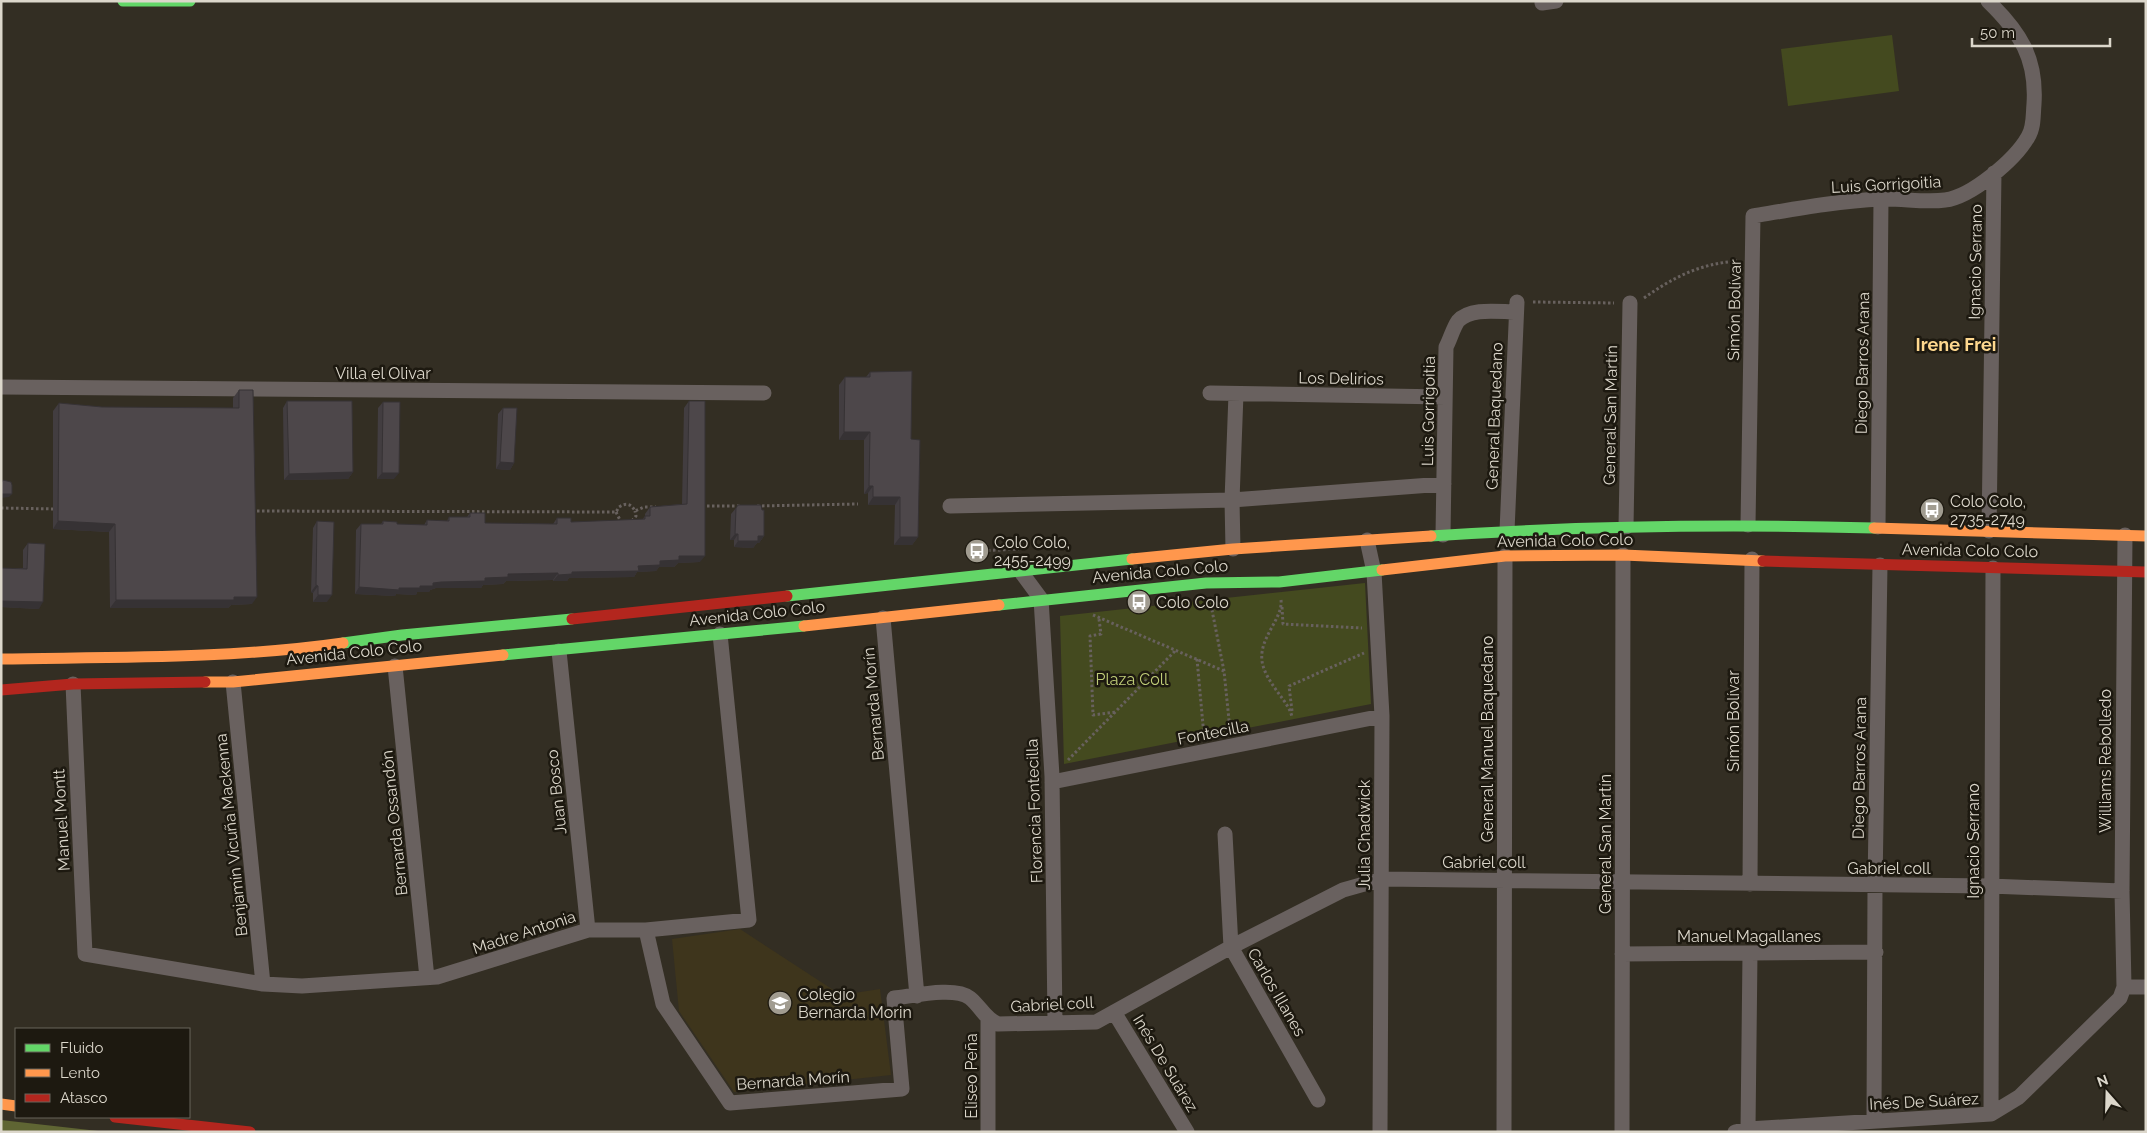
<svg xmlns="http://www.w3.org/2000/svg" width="2147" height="1133" font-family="Raleway,sans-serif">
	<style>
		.built { fill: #3e351c }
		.green { fill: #444a1f }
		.forest { fill: #5f6533 }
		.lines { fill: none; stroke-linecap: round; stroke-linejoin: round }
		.path { stroke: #68615e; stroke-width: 3; stroke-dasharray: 2.5 2.5; stroke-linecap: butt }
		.street { stroke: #69615f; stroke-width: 15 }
		.fast { stroke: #63d668; stroke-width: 11 }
		.slow { stroke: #ff974d; stroke-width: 11 }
		.jam { stroke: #b3261e; stroke-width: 11 }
		.wall { fill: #423d40 }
		.shaded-wall { fill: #363234 }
		.building { fill: #4d474a; stroke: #363234 }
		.labels { text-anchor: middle; stroke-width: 5; stroke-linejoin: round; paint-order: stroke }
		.street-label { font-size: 16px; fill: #dcd7cb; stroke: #1d1910 }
		.poi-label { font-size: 16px; fill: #dcd7cb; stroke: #1d1910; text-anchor: start }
		.park-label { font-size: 16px; fill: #c0cd78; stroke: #1d1910 }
		.neighbourhood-label { font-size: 18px; font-weight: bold; fill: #fed88f; stroke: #1d1910 }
	</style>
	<rect width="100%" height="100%" fill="#332e23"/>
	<!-- built -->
	<path class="built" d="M740,929L841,995L880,989L891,1075L734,1092L679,1011L672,939Z"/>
	<!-- green -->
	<path class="green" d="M1892,35L1899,91L1788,106L1781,49Z
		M1365,583L1371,704L1064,764L1060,616Z"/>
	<!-- forest -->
	<path class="forest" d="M1,1120L107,1132H1Z"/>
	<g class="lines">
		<!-- path -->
		<path class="path" d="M1644,298C1674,277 1699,264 1737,261
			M1533,302L1614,303
			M702,506H741
			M757,506L858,504
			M1,508L56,509
			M252,511L616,512L619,507C625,503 631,503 635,511L644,507H656
			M616,512L621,522
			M632,521L636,516L635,511
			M977,555V551L1019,549
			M1210,600L1224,671L1230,730
			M1281,600C1283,619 1259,637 1262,661C1265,683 1291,703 1292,718
			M1282,607L1283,624L1362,628
			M1093,615L1224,671
			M1099,619L1101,634L1090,636L1093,715L1116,712
			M1197,659L1204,736
			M1292,711L1289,686L1364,653
			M1068,760L1176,650"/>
		<!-- street -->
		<path class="street" d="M1542,3L1556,1
			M1,387L764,393
			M1210,393L1445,397
			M950,506L1232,500L1444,484
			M1748,525L1753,216C1795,209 1838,201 1881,199C1902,198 1924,203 1945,200C1971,197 2015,160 2028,137C2034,128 2033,115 2034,104C2037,58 2020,32 1988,1
			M1626,527L1630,303
			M1878,527L1881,199
			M1507,531L1517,302
			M1989,531L1994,173
			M1443,535L1446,347C1450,340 1453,328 1458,321C1471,307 1499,312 1516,312
			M1367,540L1374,572L1382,716L1380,1132
			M1233,549L1232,500L1236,394
			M1021,572L1041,599L1052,776L1055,1023
			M883,618L917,996
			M559,651L588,930
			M395,666L427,978
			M233,682L263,984
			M73,684L85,954L263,984L302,986L437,977L588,930H646L749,920L720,634
			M1052,782L1382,716
			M1225,834L1231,947L1318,1100
			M1750,884L1752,559
			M646,930L663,1004L730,1103L902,1089L894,998C913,996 955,986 970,998C981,1007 985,1019 998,1024L1096,1022L1231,947L1343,890L1382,879L1990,886L2122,891
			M1622,954L1876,952
			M2124,987H2146
			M1114,1012L1187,1132
			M988,1020V1132
			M1991,1114L1993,568
			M1874,1121L1875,886L1880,565
			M1748,1129L1750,953
			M1504,1132L1505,556
			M1622,1132L1623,555
			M1735,1132L1748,1129L1991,1114L2019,1097L2120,998L2124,987L2122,891L2125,535"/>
		<!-- fast -->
		<path class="fast" d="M123,1H190
			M1431,536C1578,526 1726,524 1874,528
			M787,596L1132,559
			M999,605L1206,583L1279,582L1382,570
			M343,643L402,635L572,619
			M503,655L804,626"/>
		<!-- slow -->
		<path class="slow" d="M1874,528L2146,536
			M1132,559L1233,549L1431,536
			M1382,570L1505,556L1623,555L1763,561
			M804,626L999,605
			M1,659C115,657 230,659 343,643
			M205,682H233L503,655
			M1,1104L16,1106"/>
		<!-- jam -->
		<path class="jam" d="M1763,561L2146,572
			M572,619L787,596
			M1,690L73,684L205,682
			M115,1117L250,1132"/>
	</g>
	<!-- wall -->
	<path class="wall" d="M870,372L911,439L918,537L912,545H894L895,505H868V493L864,494V440H839V385L845,377H866Z
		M239,390L252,604L231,605L228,608H110L109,532L53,529V411L59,403L102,407L233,408V398Z
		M287,401L353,472L348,479L284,480L283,408Z
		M689,401L700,562L678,563L674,567H659L656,571L637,572L634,577L569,578L567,581H553V580L506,581L503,584L483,585L481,588H436L430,590L429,592H417L416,595L396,594L395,596L355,594L356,530L361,524H381L383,521L397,524L424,525L427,520L447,521L449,517H467L470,513L485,523L553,524L557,518L571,522L642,520L645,516V514L650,507L682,504L684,408Z
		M383,402L394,479H377L378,408Z
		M503,408L514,463L510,470L496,469L498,414Z
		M736,508L764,536L759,543H757L753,548L734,547V540H730L731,514Z
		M317,521L327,602H313V593L311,592L313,528Z
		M28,543L39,609L1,607V568H23V550Z"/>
	<!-- shaded-wall -->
	<path class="shaded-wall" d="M844,432H870L864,440H839Z
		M500,462L514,463L510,470L496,469Z
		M353,472L348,479L284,480L289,474Z
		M382,473H399L394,479H377Z
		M869,486H873L868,493L864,494Z
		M1,494H12L9,497L1,498Z
		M873,497H900L895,505H868Z
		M58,521L115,524L109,532L53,529Z
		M735,534H738L734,540H730Z
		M758,536H764L759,543H757L753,548L734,547L738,541Z
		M900,537H918L912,545H894Z
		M679,556H705L700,562L678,563L674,567H659L656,571L637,572L634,577L569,578L567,581H553L558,575L572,572L660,561Z
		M558,573L553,580L506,581L503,584L483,585L481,588H436L430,590L429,592H417L416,595L396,594L395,596L355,594L359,587L420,586L441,582L485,578L508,574Z
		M316,585L318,586L313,593L311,592Z
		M318,595H332L327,602H313Z
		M234,597H257L252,604L231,605L228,608H110L116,600Z
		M1,601L43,602L39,609L1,607Z"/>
	<!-- building -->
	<path class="building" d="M912,371L911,439L920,440L918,537H900V497H873V486H869L870,432H844L845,377H870V372Z
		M239,390H253L257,597H234V600H116L115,524L58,521L59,403L102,407L239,408Z
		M287,401H352L353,472L289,474Z
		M689,401H705V556H679V560L660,561V565L638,566L639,571L572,572V574L558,575V573L508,574V577L485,578V581L441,582L433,583V586H420V588H399V590L359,587L361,524H383V521L397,522V524L427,525V520L449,521V517H470V513H485V523L557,524V518H571V522L645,519V516H650V507L687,504Z
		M383,402H400L399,473H382Z
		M503,408H517L514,463L500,462Z
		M3,480L11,482L12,485V494H1V483Z
		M738,505H761L762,510H764V536H758V541H738V534H735L736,508Z
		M317,521L334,522L332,595H318V586L316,585Z
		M28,543L45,544L43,602L1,601V568L27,569Z"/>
	<!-- icons -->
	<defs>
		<g id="bus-disc" transform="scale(1.25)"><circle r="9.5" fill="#a19c90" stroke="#1d1910"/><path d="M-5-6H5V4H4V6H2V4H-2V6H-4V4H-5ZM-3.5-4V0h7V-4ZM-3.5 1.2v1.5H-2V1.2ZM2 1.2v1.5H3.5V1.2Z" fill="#fff"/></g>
		<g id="school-disc" transform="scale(1.25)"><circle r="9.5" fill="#a19c90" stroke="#1d1910"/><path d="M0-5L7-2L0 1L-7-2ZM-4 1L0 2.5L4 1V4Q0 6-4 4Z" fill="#fff"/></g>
	</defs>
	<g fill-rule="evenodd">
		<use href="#bus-disc" x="1932" y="510"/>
		<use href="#bus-disc" x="977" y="551"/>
		<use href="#bus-disc" x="1139" y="602"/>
		<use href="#school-disc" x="780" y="1003"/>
	</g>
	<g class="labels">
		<!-- street labels -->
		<g class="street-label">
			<text transform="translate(1886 184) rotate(-3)" y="6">Luis Gorrigoitia</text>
			<text transform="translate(1975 262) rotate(-89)" y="6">Ignacio Serrano</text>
			<text transform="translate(1734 310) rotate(-89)" y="6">Simón Bolívar</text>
			<text transform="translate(1862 363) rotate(-89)" y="6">Diego Barros Arana</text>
			<text x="383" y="379">Villa el Olivar</text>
			<text transform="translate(1341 378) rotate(1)" y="6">Los Delirios</text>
			<text transform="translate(1428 411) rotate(-89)" y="6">Luis Gorrigoitia</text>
			<text transform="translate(1610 415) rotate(-89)" y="6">General San Martín</text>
			<text transform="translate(1494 416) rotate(-88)" y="6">General Baquedano</text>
			<text transform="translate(1565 540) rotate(-1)" y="6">Avenida Colo Colo</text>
			<text transform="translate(1970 550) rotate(1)" y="6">Avenida Colo Colo</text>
			<text transform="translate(1160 571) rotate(-5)" y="6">Avenida Colo Colo</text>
			<text transform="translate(757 613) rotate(-6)" y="6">Avenida Colo Colo</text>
			<text transform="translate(354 652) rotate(-6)" y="6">Avenida Colo Colo</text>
			<text transform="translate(873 704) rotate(-95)" y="6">Bernarda Morín</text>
			<text transform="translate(1733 721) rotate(-90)" y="6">Simón Bolívar</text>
			<text transform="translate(1213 732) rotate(-11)" y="6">Fontecilla</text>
			<text transform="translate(1487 739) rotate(-90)" y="6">General Manuel Baquedano</text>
			<text transform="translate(2105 761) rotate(-90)" y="6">Williams Rebolledo</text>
			<text transform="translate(1859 768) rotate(-89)" y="6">Diego Barros Arana</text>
			<text transform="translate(556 792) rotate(-96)" y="6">Juan Bosco</text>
			<text transform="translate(1034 811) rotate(-92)" y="6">Florencia Fontecilla</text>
			<text transform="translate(61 820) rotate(-93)" y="6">Manuel Montt</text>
			<text transform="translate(394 823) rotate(-96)" y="6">Bernarda Ossandón</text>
			<text transform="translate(231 835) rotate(-96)" y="6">Benjamín Vicuña Mackenna</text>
			<text transform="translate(1364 835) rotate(-90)" y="6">Julia Chadwick</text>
			<text transform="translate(1973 841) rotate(-90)" y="6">Ignacio Serrano</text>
			<text transform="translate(1605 844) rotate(-90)" y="6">General San Martín</text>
			<text x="1484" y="868">Gabriel coll</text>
			<text x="1889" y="874">Gabriel coll</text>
			<text transform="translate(524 932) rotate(-18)" y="6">Madre Antonia</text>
			<text x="1749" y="942">Manuel Magallanes</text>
			<text transform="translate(1277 992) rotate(60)" y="6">Carlos Illanes</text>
			<text transform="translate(1052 1004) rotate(-3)" y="6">Gabriel coll</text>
			<text transform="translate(1166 1063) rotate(59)" y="6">Inés De Suárez</text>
			<text transform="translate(971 1076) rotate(-90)" y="6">Eliseo Peña</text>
			<text transform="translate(793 1080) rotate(-4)" y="6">Bernarda Morín</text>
			<text transform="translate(1924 1101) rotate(-3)" y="6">Inés De Suárez</text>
		</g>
		<!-- poi labels -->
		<g class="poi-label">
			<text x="1950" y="507">Colo Colo,<tspan x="1950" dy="18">2735-2749</tspan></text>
			<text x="994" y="548">Colo Colo,<tspan x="994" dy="18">2455-2499</tspan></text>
			<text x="1156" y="608">Colo Colo</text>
			<text x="798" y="1000">Colegio<tspan x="798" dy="18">Bernarda Morin</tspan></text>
		</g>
		<!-- park labels -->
		<g class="park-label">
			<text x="1132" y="685">Plaza Coll</text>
		</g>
		<!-- neighbourhood labels -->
		<g class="neighbourhood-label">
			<text x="1956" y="351">Irene Frei</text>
		</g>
	</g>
	<!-- border -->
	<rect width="2147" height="1133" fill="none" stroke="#dcd7cb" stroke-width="5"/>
	<!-- legend -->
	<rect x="15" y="1028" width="175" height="90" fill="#1d1910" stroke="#69655b"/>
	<rect x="25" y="1044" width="25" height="8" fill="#63d668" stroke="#69655b"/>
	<text x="60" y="1053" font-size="15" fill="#dcd7cb">Fluido</text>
	<rect x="25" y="1069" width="25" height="8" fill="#ff974d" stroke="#69655b"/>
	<text x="60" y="1078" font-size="15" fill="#dcd7cb">Lento</text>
	<rect x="25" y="1094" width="25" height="8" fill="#b3261e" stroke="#69655b"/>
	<text x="60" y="1103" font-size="15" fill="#dcd7cb">Atasco</text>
	<!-- north arrow -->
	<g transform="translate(2107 1093) rotate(340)" stroke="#1d1910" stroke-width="4" paint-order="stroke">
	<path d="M0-4L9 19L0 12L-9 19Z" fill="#dcd7cb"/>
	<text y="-8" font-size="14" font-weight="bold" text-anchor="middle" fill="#dcd7cb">N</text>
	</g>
	<!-- scale -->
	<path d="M1972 38v8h138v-8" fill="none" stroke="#dcd7cb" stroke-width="2.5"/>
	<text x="1980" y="38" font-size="15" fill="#dcd7cb" stroke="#1d1910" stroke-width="4" paint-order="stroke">50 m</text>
</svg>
